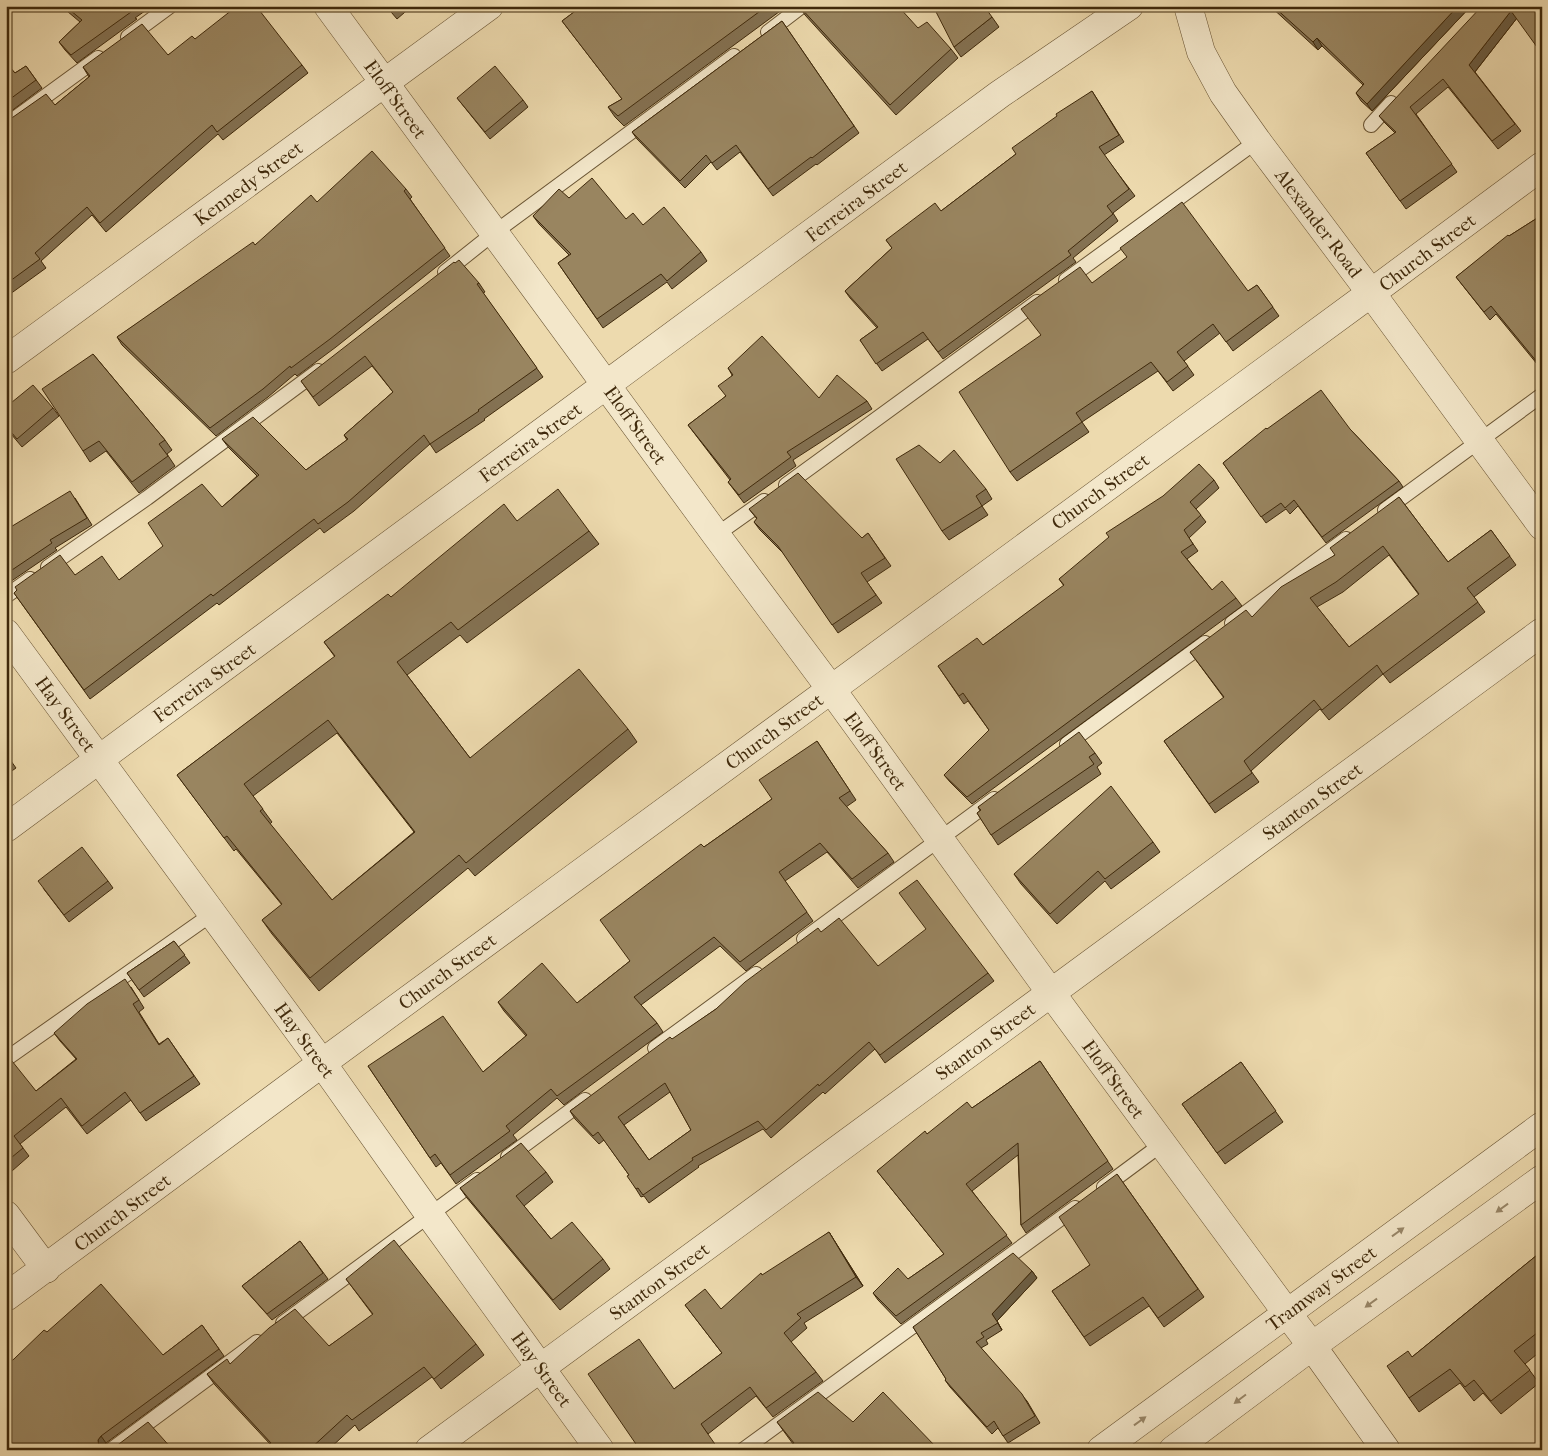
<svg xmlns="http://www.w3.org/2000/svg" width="1548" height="1456" font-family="'IM FELL French Canon',serif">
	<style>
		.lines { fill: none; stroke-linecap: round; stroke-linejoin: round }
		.lane-casing { stroke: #6a5534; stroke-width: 16 }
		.street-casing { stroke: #6a5534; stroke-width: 29 }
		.lane { stroke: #f3e7ca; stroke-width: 14 }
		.street { stroke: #f3e7ca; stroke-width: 28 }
		.wall { fill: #847253; stroke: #3f290b; fill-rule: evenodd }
		.shaded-wall { fill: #6b5d43; stroke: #3f290b }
		.building { fill: #998560; stroke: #3f290b; fill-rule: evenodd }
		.oneway { fill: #99886a }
		.labels { text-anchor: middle; stroke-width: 4; stroke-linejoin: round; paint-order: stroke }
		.street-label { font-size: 19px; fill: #3f290b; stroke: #f3e7ca }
	</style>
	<rect width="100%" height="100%" fill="#eddaae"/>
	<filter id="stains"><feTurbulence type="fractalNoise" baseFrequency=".004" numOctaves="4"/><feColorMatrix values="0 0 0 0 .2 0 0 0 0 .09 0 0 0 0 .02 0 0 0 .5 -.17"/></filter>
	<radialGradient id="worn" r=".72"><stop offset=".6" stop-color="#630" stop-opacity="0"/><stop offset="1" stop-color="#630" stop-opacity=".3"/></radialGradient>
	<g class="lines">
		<!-- lane casing -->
		<g class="lane-casing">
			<path id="lane" d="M768,32L802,6
				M128,37L170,6
				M6,125L98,58
				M1371,125L1391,103
				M445,272L494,233L734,56
				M1066,280L1257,141
				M786,485L1037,302
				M1385,510L1542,395
				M716,535L764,501
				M48,567L147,498L318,371
				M6,596L30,579
				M1232,623L1346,539
				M1067,744L1205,643
				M804,939L994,799
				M655,1048L756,974
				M6,1059L212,914
				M508,1157L585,1100
				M1104,1187L1162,1144
				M283,1323L477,1180
				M111,1450L257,1342
				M743,1450L1075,1208"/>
		</g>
		<!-- street casing -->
		<g class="street-casing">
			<path id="street" d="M328,6L716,535L831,689L1051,993L1287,1313L1312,1346L1386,1450
				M1188,6L1201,52L1223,93L1257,141L1371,293L1542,526
				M6,360L489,6
				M6,633L322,1063L429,1214L600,1450
				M6,828L1000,94L1129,6
				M6,1215L46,1269
				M6,1297L322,1063L1371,293L1542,166
				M429,1450L1542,632
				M1101,1450L1542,1126
				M1173,1450L1312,1346L1542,1179"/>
		</g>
		<!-- lane -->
		<use href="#lane" class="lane"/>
		<!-- street -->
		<use href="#street" class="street"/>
	</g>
	<!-- wall -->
	<path class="wall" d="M61,6H152L135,18L137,19L77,63L65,50L59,42L80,22Z
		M386,6H412L397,19Z
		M582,6H787L624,126L615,117L608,107L622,99L562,21Z
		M799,6L918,28L951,49L958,58L896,115L805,15Z
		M1270,6H1471L1372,111L1361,101L1356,93L1363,85L1322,46L1318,50Z
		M992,17L999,27L961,57L954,47Z
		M1517,18L1475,72L1521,131L1498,149L1448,87L1416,114L1457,172L1406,209L1366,153L1395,133L1385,123L1379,116Z
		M782,21L859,133L817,165L816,164L773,196L740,152L717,170L711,162L685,188L637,139L632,132Z
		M195,39L302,65L308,73L223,140L218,134L106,232L92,215L41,261L46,268L6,297V122L55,105L89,77L83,67L168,55Z
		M6,63L15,73L26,66L42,88L6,115Z
		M1092,91L1124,142L1104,155L1135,196L1113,213L1118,221L1073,258L1076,262L943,359L928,339L882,371L860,340L877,328L850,298L845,291L892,248L886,240L941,211L1016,154Z
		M457,98L523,100L528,107L490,139Z
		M406,189L412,197L410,199L450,256L336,347L297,376L295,374L268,397L216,436L122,345L117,337L255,245L317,202Z
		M569,198L643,225L701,252L707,261L672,289L667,282L603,328L558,263L569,255L539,224L533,216Z
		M1542,215V370L1496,314L1490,320L1456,277L1509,236Z
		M479,283L485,292L483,293L543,377L484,419L485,420L436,453L430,444L354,511L324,533L320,528L219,605L217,603L90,699L14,593L75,575L119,580L222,507L257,476L229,448L222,439L306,470L347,440L344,435L393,392L372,366L319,406L301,381Z
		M1092,283L1248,291L1257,285L1279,316L1233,351L1220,333L1184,361L1194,375L1173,391L1158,371L1082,422L1089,432L1017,481L1010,472L1040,336Z
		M93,354L165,440L172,450L167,454L175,466L139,493L106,451L90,462L83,451Z
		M728,368L819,398L867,401L872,409L793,460L796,466L744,503L728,482L730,480L688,425L725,397L732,375Z
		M6,407L53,408L59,416L22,447L6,428Z
		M1267,429H1350L1399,481L1403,487L1326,543L1298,506L1290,514L1286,509L1266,523L1223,463Z
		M940,463L986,489L992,499L982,506L988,515L949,540L942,531Z
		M1214,480L1219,488L1196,509L1206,522L1189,538L1198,551L1187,559L1212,590L1236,598L1242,606L972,804L950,782L944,775L989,730L968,701L964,704L938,666L983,645L1064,586L1059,579Z
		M1399,497L1448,562L1491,530L1516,565L1474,597L1485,612L1390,683L1383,674L1329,720L1320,709L1251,771L1259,782L1215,813L1164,741L1224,698L1190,652L1252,617L1335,555ZM1389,555L1419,595L1349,647L1317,607L1343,592Z
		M75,498L92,525L55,548L57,550L10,582L6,577V525L9,528Z
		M749,509L862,538L868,533L891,566L867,582L882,603L838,633L784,554L760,530L754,522L757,519Z
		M517,521L589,531L599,544L467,643L460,635L407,675L470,758L628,729L637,742L475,876L468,868L319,991L272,934L262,920L282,905L236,849L234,851L177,775L335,657L324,642L391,597ZM337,733L414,832L332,900L270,824L272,822L253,796Z
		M817,741L856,800L846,807L888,853L894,862L858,888L827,852L785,881L813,921L746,971L720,946L641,1005L657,1023L663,1032L564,1105L557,1098L513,1135L517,1140L456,1184L441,1163L436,1167L368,1066L483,1072L526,1036L504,1011L498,1002L577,1003L630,961L704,847L772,799Z
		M1095,753L1102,763L1097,767L1101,774L998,845L977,813L980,811L978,807Z
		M6,754L16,768L6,775Z
		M1153,842L1160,852L1111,889L1105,881L1057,924L1021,884L1014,874Z
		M108,881L113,888L69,922L43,888Z
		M821,932L878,966L988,973L994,981L885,1063L875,1049L825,1094L823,1092L771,1138L763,1129L698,1166L699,1167L649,1203L644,1196L641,1197L636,1189L629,1175L604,1140L599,1144L575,1119L570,1111L716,1009ZM670,1092L691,1130L649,1160L624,1125Z
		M174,941L190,963L144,997L127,973Z
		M131,987L144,1008L139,1012L159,1044L168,1038L200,1084L146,1121L131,1100L87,1134L66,1107L20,1144L29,1156L12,1171L6,1164V1066L36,1091L76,1059L60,1041L54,1033Z
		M1040,1061L1113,1169L1026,1233L1021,1225L1018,1155L972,1191L1012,1243L901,1324L878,1300L873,1293L908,1279L944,1254L877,1171L927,1134L972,1108Z
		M1241,1062L1283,1122L1225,1164L1182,1104Z
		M546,1172L553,1182L524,1206L551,1239L603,1259L610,1269L560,1310L467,1198L460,1188Z
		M1117,1174L1204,1297L1164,1327L1149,1306L1090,1346L1052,1291L1090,1265Z
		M829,1232L863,1286L804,1323L807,1328L791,1342L816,1372L823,1381L773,1417L756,1396L708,1434L674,1389L722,1353L685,1305L721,1309Z
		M300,1241L328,1279L272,1320L247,1292L242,1286Z
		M1542,1251V1350L1525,1364L1539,1383L1501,1414L1483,1393L1474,1401L1460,1383L1419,1412L1409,1398L1412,1357Z
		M1032,1271L1037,1278L997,1321L1002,1330L986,1340L988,1344L981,1348L1027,1401L1040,1423L1008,1443L998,1428L992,1434L950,1387L945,1380L946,1379L913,1327Z
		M346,1279L476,1344L484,1355L441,1389L432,1377L359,1431L355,1425L328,1450H264L270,1444L215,1385L207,1374L230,1364L329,1346L373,1315Z
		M202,1325L224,1356L106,1443L103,1447L14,1359L47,1332L163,1355Z
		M777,1422H853L936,1447L939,1450H792L790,1446L793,1444Z"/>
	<!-- shaded-wall -->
	<path class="shaded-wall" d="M1458,6H1471L1372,111L1367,104Z
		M1511,11L1517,18L1474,73L1469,65Z
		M1317,38L1322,46L1318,50L1313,42Z
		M829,1232L835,1242L863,1286L856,1277Z
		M1032,1271L1037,1278L997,1321L1002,1330L992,1314Z
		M101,1436L106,1443L103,1447V1450H100L99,1448L98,1440Z"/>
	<!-- building -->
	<path class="building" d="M65,6H135L130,10L131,12L71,55L59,42L82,20Z
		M237,6H256L302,65L217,132L212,125L100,223L87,207L35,253L40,259L6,284V122L46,94L55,105L90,76L83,67L142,24L168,55L192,36L195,39Z
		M387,6H397L392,11Z
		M582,6H767L618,116L608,107L622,99L562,21Z
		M799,6H898L918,28L927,22L951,49L890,105Z
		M933,6H984L992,17L954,47Z
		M1273,6H1458L1367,104L1356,93L1364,84L1317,38L1313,42Z
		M1482,6H1542V54L1511,11L1469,65L1515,124L1492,141L1443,79L1410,107L1452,164L1400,201L1366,153L1396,132L1379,116Z
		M782,21L854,126L812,158L811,157L768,189L736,145L712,163L706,155L680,181L632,132Z
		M6,63L15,73L26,66L36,80L6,102Z
		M495,66L523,100L485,132L457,98Z
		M1092,91L1119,135L1099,147L1129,189L1107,206L1113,214L1068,251L1071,255L938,352L923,332L876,364L860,340L878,327L845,291L892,248L886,240L935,203L941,211L1016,154L1012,148L1057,116L1056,114Z
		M372,151L406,189L404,191L445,248L330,339L291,368L290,366L263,389L210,428L117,337L253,242L255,245L311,195L317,202Z
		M592,178L626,219L633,213L643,225L664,207L701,252L667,281L661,274L597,319L558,263L571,254L533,216L559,189L569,198Z
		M1182,202L1248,291L1257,285L1273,307L1226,342L1213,324L1177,352L1188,366L1167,382L1151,362L1076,413L1082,422L1010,472L959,392L1041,335L1021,309L1080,267L1092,283L1127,257L1120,248Z
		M1542,215V368L1491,306L1484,312L1456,277L1508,235L1509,236Z
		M459,260L479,283L477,284L537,368L478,410L479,411L430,444L424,435L348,502L318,524L314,519L213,596L211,594L84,690L14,593L17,590L15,587L60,555L75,575L102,556L119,580L163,546L148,523L202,484L222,507L259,475L222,439L253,417L306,470L348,439L344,435L393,392L365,356L313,397L301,381L454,262L455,263Z
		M762,336L819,398L837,375L867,401L787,452L791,457L739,495L728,482L731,479L688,425L726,396L718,386L733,375L728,368Z
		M93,354L165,440L159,444L168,456L132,482L99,441L83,451L42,389Z
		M33,385L53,408L17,439L6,426V407Z
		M1321,390L1350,429L1399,481L1322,537L1294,500L1285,508L1281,503L1261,517L1223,463L1266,428L1267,429Z
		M919,445L940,463L954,450L986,489L976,496L982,506L942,531L896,459Z
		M1199,464L1214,480L1190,502L1201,515L1184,530L1193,544L1181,552L1212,590L1222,581L1236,598L967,797L944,775L989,730L963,693L959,696L938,666L977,638L983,645L1064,585L1059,579L1109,537L1106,533L1163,496Z
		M798,473L862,538L868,533L885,558L861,573L876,595L832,625L778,546L754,522L757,518L749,509Z
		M558,489L589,531L458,630L451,622L397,662L470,758L579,669L628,729L466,863L459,855L310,978L262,920L282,904L227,836L224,838L177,775L335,656L324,642L388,594L391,597L504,504L517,521ZM328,720L415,832L332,900L260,811L263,809L244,784Z
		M70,491L87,518L50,540L52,543L6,574V525L9,528Z
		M1399,497L1448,562L1491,530L1510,556L1467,588L1478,602L1383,674L1377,665L1322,710L1314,700L1244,761L1252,773L1209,804L1164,741L1224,697L1190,652L1246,610L1252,617L1281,587L1335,555L1330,548ZM1383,546L1419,594L1349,647L1310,598L1336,582Z
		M1079,732L1095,753L1089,757L1094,764L991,835L977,813L981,810L978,807Z
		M817,741L850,791L839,798L888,853L852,879L820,843L779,872L807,912L740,962L714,937L634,997L657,1023L557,1096L551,1089L506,1126L510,1131L450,1175L435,1154L430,1158L368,1066L443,1016L483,1072L527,1035L498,1002L542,963L577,1003L630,961L600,920L701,844L704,847L772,799L759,780Z
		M1111,786L1153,842L1105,879L1098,871L1050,914L1014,874Z
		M82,847L108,881L64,915L38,881Z
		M917,880L988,973L880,1055L869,1042L819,1086L818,1084L766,1130L758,1121L692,1158L693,1160L643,1195L638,1188L636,1189L627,1176L629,1175L598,1132L593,1136L570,1111L670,1037L672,1039L716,1009L745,982L818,928L821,932L839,918L878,966L926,929L899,893ZM665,1083L691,1130L649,1160L618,1117Z
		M174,941L185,955L139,990L127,973Z
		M125,979L139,1000L133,1004L159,1045L168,1038L194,1076L140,1113L125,1092L82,1126L61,1098L14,1136L23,1148L6,1162V1066L12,1061L36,1091L77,1059L54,1033L87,1004Z
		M1040,1061L1108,1161L1021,1225L1018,1143L966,1184L1007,1235L896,1316L873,1293L898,1268L908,1279L944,1254L877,1171L925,1131L927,1134L967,1102L972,1108Z
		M1241,1062L1276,1111L1217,1153L1182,1104Z
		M521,1143L546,1172L516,1196L551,1239L572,1222L603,1259L553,1300L460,1188Z
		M1117,1174L1198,1289L1158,1318L1143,1297L1084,1337L1052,1291L1090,1265L1059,1217Z
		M829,1232L856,1277L797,1314L801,1318L784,1333L816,1372L766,1408L750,1387L701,1424L719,1450H640L588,1374L639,1339L674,1389L722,1353L685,1305L705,1289L721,1309L761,1273L762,1275Z
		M394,1240L476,1344L434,1379L424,1367L352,1420L347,1415L309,1450H264L271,1443L207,1374L227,1359L230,1364L269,1328L295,1309L329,1346L373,1314L346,1279Z
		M300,1241L323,1273L267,1314L242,1286Z
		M1542,1251V1329L1514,1351L1530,1370L1491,1401L1474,1380L1465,1387L1450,1369L1409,1398L1387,1366L1408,1351L1412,1357Z
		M1013,1253L1032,1271L992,1314L998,1323L981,1333L984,1337L976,1342L1022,1394L1035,1416L1003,1436L994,1421L987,1427L945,1380L946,1379L913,1327Z
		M101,1284L163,1355L202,1325L219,1349L101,1436L98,1440L99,1448L101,1450H6V1365L14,1359L44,1330L47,1332Z
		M818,1392L853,1422L883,1392L936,1447L933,1450H793L790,1446L794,1443L777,1422Z
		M148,1422L173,1450H111Z
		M1312,1444L1316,1450H1306Z
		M209,1447L212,1450H205Z"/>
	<!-- one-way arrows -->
	<defs><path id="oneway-solid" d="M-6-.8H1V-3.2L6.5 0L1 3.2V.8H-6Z" transform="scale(1.25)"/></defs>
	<g class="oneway">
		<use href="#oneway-solid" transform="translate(1502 1208) rotate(144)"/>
		<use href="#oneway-solid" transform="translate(1398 1232) rotate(-36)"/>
		<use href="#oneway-solid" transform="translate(1371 1303) rotate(144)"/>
		<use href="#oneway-solid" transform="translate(1240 1399) rotate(143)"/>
		<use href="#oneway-solid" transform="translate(1140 1421) rotate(-36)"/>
	</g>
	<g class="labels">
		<!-- street labels -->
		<g class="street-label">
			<text transform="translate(396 99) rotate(54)" y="7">Eloff Street</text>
			<text transform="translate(248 183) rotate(-36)" y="7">Kennedy Street</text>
			<text transform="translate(856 201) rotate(-37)" y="7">Ferreira Street</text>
			<text transform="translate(1319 223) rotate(53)" y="7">Alexander Road</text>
			<text transform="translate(1427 252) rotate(-37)" y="7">Church Street</text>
			<text transform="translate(636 425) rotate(54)" y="7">Eloff Street</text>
			<text transform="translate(530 442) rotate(-36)" y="7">Ferreira Street</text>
			<text transform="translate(1100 491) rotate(-36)" y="7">Church Street</text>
			<text transform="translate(204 682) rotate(-36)" y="7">Ferreira Street</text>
			<text transform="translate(66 714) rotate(54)" y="7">Hay Street</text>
			<text transform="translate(774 731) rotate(-36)" y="7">Church Street</text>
			<text transform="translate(876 751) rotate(54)" y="7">Eloff Street</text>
			<text transform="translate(1312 801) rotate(-36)" y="7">Stanton Street</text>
			<text transform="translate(447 971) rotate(-36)" y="7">Church Street</text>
			<text transform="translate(305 1040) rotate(54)" y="7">Hay Street</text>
			<text transform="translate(985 1041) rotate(-36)" y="7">Stanton Street</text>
			<text transform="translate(1114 1079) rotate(54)" y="7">Eloff Street</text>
			<text transform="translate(122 1212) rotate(-37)" y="7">Church Street</text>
			<text transform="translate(659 1281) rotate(-36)" y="7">Stanton Street</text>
			<text transform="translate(1321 1288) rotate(-36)" y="7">Tramway Street</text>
			<text transform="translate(542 1369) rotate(54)" y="7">Hay Street</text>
		</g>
	</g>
	<!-- margin -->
	<rect width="1548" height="1456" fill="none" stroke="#eddaae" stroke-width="25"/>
	<rect x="8" y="8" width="1533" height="1441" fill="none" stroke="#3f290b" stroke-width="2.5"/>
	<rect x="12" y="12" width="1523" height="1431" fill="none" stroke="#3f290b"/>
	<rect width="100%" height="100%" filter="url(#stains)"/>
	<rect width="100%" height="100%" fill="url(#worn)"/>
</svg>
